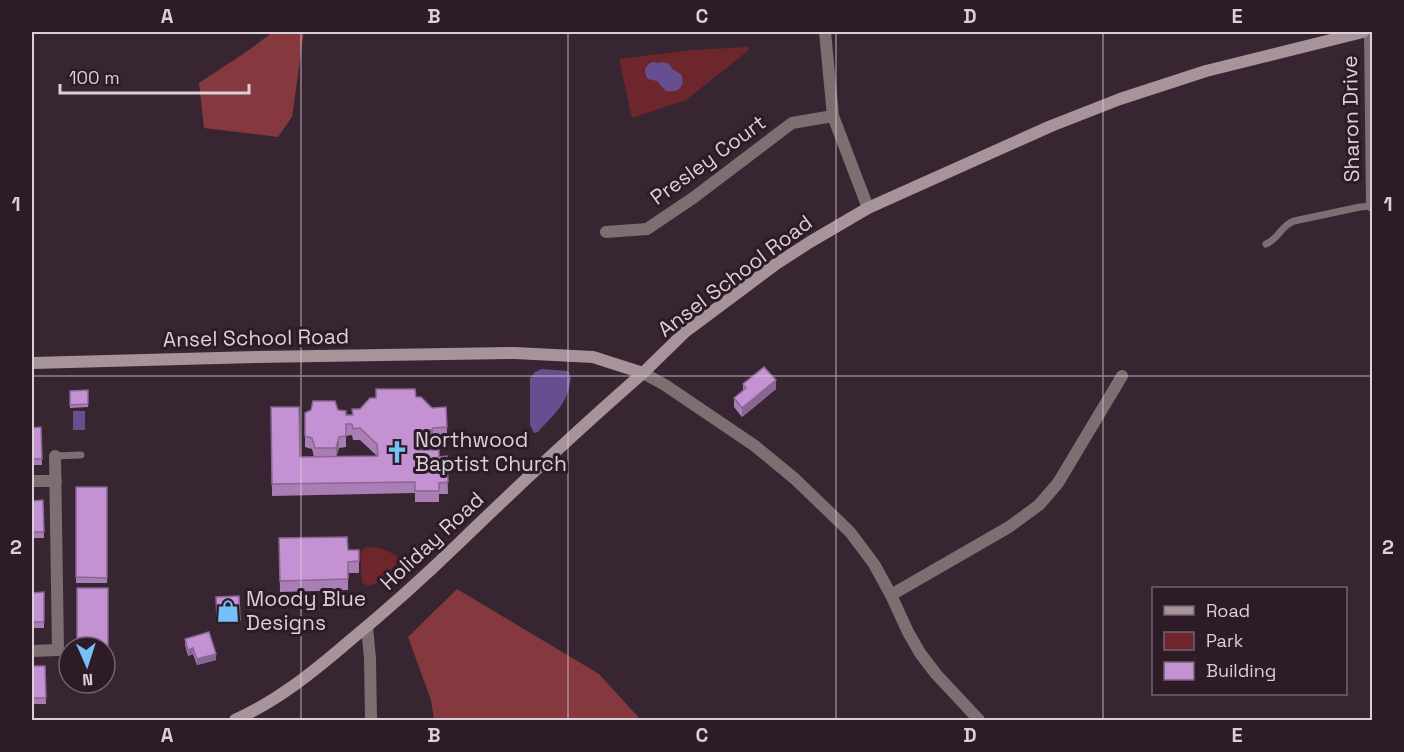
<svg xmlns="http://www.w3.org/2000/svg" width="1404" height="752" font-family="'Space Grotesk',sans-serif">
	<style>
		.green { fill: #6e262d }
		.forest { fill: #85393f }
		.water { fill: #664e90 }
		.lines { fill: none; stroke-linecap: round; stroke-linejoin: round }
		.lane { stroke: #7b6f72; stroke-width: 7 }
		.street { stroke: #7b6f72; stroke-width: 12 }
		.secondary { stroke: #a7949a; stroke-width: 12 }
		.wall { fill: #a97eb5; fill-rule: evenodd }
		.shaded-wall { fill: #896693 }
		.building { fill: #c492d2; stroke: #896693; stroke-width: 1.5 }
		.grid { fill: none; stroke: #dcd0d8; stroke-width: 1.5; stroke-opacity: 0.55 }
		.labels { text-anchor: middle; stroke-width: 6; stroke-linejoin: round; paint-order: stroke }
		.street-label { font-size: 21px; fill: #dcd0d8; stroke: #2d1b28 }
		.poi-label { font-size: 21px; fill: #dcd0d8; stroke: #2d1b28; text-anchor: start }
		.neatline { fill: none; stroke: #dcd0d8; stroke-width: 2 }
		.grid-label { font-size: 20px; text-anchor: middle; font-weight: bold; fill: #dcd0d8 }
	</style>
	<rect width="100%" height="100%" fill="#372532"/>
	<!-- green -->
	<path class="green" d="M748,47L749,50L686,100L632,118L619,59L691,50Z
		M366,547C378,547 390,550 398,558L397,563C389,571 373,594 362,582L360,552Z"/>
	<!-- forest -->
	<path class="forest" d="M273,32H304L292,117L278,137L204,128L199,83L249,50Z
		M457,589L599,674L641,720H434L431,700L408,637Z"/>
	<!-- water -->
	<path class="water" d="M653,62L659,63L662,62L669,64L672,69L681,74C686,86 679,93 666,91L657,81L648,79C643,72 644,65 653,62Z
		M542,369L568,371L571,377C568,404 555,413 538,432L534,433L530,425V378L535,372Z
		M73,411H85V430H73Z"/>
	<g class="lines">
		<!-- lane -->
		<path class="lane" d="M1266,244C1280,238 1280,226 1294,221L1360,207L1372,206
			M55,456L81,455"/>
		<!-- street -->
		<path class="street" d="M825,32L833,116L868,208
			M1370,32L1372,206
			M606,232L647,229L693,198L792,123L833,116
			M643,373L665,385L755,446L795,479L850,532L874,564L891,595L908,632L920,653L936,674L979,720
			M32,481H56
			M891,595L1009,527L1039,505L1058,483L1122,376
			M367,627L370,658L371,720
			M32,651L58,650L55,456"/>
		<!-- secondary -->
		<path class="secondary" d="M32,363L256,357L515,353L593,357L643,373L685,332L776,264L810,242L868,208L1051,126L1120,99L1206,71L1363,32
			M235,720C277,701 312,673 347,643C386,611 423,578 459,543C519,485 580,428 643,373"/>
	</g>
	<!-- wall -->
	<path class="wall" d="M743,384L776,389L742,417L734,407V398L743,391Z
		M88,390V407L70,408V391Z
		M416,397L447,427V439H433L422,450L439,457L447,456L448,494H439V502H415V493L272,496L271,407L300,457H314L312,449L305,447V413L338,410L346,415H352L360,409ZM352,435L353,440H360L377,456H336L339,448L346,447V436Z
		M41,427L42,465H32V428Z
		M76,487H107V583H76Z
		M43,500L44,538H32V501Z
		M279,538L348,550L359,561V573H348V590L280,592Z
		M108,588V684H77V683H105V647Z
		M44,592V628H32V593Z
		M239,596L240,623H217L216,597Z
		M185,639L216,660L197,665L193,654L188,656L185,645Z
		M32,666H45L46,704H32Z"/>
	<!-- shaded-wall -->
	<path class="shaded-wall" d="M776,380V389L742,417V408Z
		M433,428V439L417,456V444Z
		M339,437V448L336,459V448Z
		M193,648V654L188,656V650Z
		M216,654V660L197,665V659Z"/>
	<!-- building -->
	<path class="building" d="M764,367L776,380L742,408L734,398L746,388L743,384Z
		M376,389H415L416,397H421L432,408L446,407L447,427L433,428L417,444L418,450H439V457L447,456L448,482L439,483V491H415V482L272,484L271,407H299L300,457L378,456L377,444L360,428L353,429L352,424H346V436L339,437L336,448H315L312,438L305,436V413L311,410L313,401H335L338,410L346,411V415H353L352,409H360L370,398H376Z
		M88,390V404L70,405V391Z
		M41,427L42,459H32V428Z
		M76,487H107V578L76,577Z
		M43,500L44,532H32V501Z
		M347,537L348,550H359V561L348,562V579L280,581L279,538Z
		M77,588H108V678H105V647H77Z
		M44,592V622H32V593Z
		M239,596L240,620H217L216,597Z
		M209,632L216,654L197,659L193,648L188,650L185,639Z
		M32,666H45L46,698H32Z"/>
	<!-- grid -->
	<path class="grid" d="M301,32V720M568,32V720M836,32V720M1103,32V720M32,376H1372"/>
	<!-- icons -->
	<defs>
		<g id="church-bare" transform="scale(1.8)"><path d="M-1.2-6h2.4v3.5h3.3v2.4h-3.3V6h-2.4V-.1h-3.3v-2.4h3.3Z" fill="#73c1f6" stroke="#2d1b28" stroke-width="2.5" paint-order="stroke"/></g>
		<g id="shop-bare" transform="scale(1.8)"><path d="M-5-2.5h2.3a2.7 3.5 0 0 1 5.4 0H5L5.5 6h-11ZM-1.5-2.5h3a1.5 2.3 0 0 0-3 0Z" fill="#73c1f6" stroke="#2d1b28" stroke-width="2.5" paint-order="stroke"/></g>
	</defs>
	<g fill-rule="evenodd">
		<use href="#church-bare" x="397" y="452"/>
		<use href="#shop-bare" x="228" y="611"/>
	</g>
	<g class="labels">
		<!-- street labels -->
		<g class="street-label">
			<text transform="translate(1351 119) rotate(-91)" y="7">Sharon Drive</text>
			<text transform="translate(708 160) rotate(-36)" y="7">Presley Court</text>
			<text transform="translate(735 276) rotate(-37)" y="7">Ansel School Road</text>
			<text transform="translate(256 338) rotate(-1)" y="7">Ansel School Road</text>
			<text transform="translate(432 541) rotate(-43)" y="7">Holiday Road</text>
		</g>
		<!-- poi labels -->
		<g class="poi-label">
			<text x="415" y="447">Northwood<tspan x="415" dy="24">Baptist Church</tspan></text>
			<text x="246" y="606">Moody Blue<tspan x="246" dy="24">Designs</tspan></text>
		</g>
	</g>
	<!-- border -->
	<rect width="1404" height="752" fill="none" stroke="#2d1b28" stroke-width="66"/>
	<!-- legend -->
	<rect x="1152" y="587" width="195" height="108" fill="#2d1b28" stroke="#73636e" stroke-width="1.5"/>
	<rect x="1164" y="606" width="30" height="9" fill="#a7949a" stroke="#73636e" stroke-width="1.5"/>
	<text x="1206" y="617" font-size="18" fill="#dcd0d8">Road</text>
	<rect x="1164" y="632" width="30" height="18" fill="#6e262d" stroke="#73636e" stroke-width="1.5"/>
	<text x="1206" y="647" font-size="18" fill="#dcd0d8">Park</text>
	<rect x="1164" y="662" width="30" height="18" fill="#c492d2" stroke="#73636e" stroke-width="1.5"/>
	<text x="1206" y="677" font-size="18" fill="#dcd0d8">Building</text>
	<!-- north arrow -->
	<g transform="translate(87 665) rotate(177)"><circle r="28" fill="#2d1b28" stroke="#73636e" stroke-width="1.5"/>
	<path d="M0-4.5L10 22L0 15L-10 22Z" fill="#73c1f6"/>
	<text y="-9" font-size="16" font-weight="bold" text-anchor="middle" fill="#dcd0d8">N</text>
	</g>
	<!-- scale -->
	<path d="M60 84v9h189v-9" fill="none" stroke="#dcd0d8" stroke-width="3"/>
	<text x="69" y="84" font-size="18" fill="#dcd0d8" stroke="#2d1b28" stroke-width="4.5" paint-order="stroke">100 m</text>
	<rect x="33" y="33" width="1338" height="686" class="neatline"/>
	<g class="grid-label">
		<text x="167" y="23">A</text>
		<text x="434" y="23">B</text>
		<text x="702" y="23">C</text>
		<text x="970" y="23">D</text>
		<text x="1237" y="23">E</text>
		<text x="16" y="211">1</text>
		<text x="1388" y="211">1</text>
		<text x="16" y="554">2</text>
		<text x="1388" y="554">2</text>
		<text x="167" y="742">A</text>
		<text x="434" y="742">B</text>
		<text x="702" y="742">C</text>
		<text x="970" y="742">D</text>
		<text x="1237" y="742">E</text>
	</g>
</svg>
